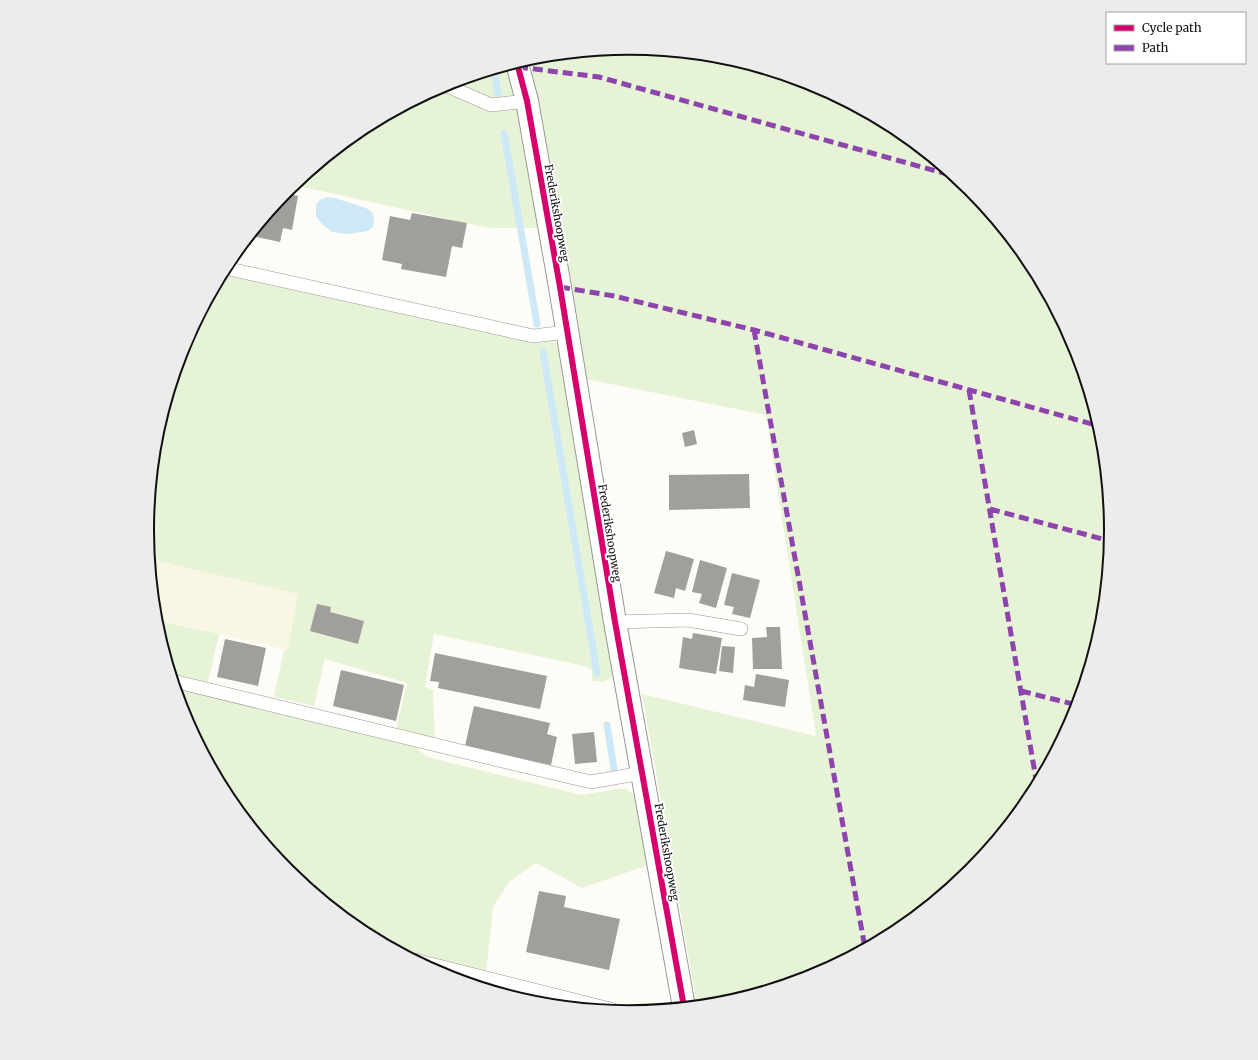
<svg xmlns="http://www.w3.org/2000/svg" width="1258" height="1060" font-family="Merriweather,serif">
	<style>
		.farmland { fill: #f9f7e4 }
		.green { fill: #e7f3d7 }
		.water { fill: #cde8f7 }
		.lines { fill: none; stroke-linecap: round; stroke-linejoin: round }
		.stream { stroke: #cde8f7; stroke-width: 7 }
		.building { fill: #a19f9c }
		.service-casing { stroke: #979795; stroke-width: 14 }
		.minor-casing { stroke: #979795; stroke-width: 24 }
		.service { stroke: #fffffe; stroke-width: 13 }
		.minor { stroke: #fffffe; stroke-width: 22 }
		.quiet { stroke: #8e44ad; stroke-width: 5; stroke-dasharray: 10 5; stroke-linecap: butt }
		.cycleway-casing { stroke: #fff; stroke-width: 8 }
		.cycleway { stroke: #d6006c; stroke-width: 6 }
		.labels { text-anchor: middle; stroke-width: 4; stroke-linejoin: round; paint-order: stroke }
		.street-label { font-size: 11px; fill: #111; stroke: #fff }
		.rim { fill: none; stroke: #111; stroke-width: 2 }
	</style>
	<rect width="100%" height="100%" fill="#fdfcf7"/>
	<!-- farmland -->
	<path class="farmland" d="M150,559L299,594L288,650L156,619Z"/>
	<!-- green -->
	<path class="green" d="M629,48L723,57L814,85L897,129L970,189L1030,262L1074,346L1102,436L1111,530L1102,624L1074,715L1030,798L970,871L897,931L813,975L723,1003L697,1005L642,694L816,736L766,415L586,379L530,59Z
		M511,65L515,91L511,97L493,100L451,83Z
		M439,88L486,110L519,109L540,228H489L294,185L361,129Z
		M222,274L534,342L547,339L559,344L618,673L604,682L592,681V670L585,666L434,634L425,687L433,690L435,740L396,730L407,683L325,659L314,706L274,697L284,650H288L298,594L150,559L147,530L156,436L184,345Z
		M156,620L219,634L208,682L171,674Z
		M175,687L416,747L427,757L581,795L617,789H626L633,794L638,800L651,864L582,888L536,863L509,882L493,907L486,974L404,954L361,931L288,871L228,798L184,714Z"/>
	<!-- water -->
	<path class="water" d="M327,197L335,198L366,208L373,213L374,221L373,227L368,231L348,234L332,232L322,224L316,216V205L320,200Z"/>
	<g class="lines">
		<!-- stream -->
		<path class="stream" d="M494,70L498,93
			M504,133L537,324
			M543,352L597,673
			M607,725L614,769"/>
	</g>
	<!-- building -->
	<path class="building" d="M285,193L298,196L292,230L283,228L280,242L252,236V233Z
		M412,213L467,223L462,248L452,246L446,277L401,269L402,264L382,260L390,216L410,220Z
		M694,430L697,444L685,447L682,433Z
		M749,474L750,508L669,510V475Z
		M666,551L694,559L685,591L676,588L674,598L654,593Z
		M700,560L727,568L716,608L699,603L702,594L692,592Z
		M732,573L760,580L750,618L732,614L734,607L724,605Z
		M317,604L331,607L330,612L364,621L358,644L310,631Z
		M766,627H780L782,669H753L752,638L767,637Z
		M693,633L722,638L716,674L679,668L683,637L692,639Z
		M225,639L266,648L258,686L217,677Z
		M722,646L735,647L733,673L719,671Z
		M435,653L547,676L540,709L438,688L439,682L430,681Z
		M341,670L404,685L396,721L333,706Z
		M756,674L789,680L785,707L743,700L745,685L754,687Z
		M474,706L550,723L547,734L557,737L551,765L465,746Z
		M594,732L597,762L575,764L572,734Z
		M539,891L566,896L564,907L620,919L609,970L526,952Z"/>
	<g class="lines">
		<!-- service casing -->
		<g class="service-casing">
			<path id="service" d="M445,85L491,105L527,101
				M225,268L533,336L567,332
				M615,622L688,620L741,629
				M173,681L465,752L591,782L642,773
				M415,960L614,1010"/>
		</g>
		<!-- minor casing -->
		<g class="minor-casing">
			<path id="minor" d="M517,63L527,101L560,287L615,622L684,1007"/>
		</g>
		<!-- service -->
		<use href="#service" class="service"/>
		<!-- minor -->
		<use href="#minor" class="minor"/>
		<!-- quiet -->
		<path class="quiet" d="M518,67L599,77L954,176
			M560,287L614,296L754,330L1099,426
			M754,330L865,948
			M969,390L1037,785
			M990,509L1110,541
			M1021,691L1077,705"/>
		<!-- cycleway casing -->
		<g class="cycleway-casing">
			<path id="cycleway" d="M517,63L527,101L560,287L615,622L684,1007"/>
		</g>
		<!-- cycleway -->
		<use href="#cycleway" class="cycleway"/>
	</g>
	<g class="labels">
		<!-- street labels -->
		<g class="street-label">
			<text transform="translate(557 213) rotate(80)" y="4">Frederikshoopweg</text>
			<text transform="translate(610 533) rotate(81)" y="4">Frederikshoopweg</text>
			<text transform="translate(667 852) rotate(80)" y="4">Frederikshoopweg</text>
		</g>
	</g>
	<!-- crop -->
	<path d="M0 0H1258V1060H0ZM154 530a475 475 0 1 1 950 0a475 475 0 1 1-950 0Z" fill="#ececec" fill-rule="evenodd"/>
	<path class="rim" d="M154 530a475 475 0 1 1 950 0a475 475 0 1 1-950 0Z"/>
	<!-- legend -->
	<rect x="1106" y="12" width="140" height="52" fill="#ffffff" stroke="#a0a0a0"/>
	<rect x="1114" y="25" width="20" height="6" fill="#d6006c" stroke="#a0a0a0"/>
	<text x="1142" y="32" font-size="12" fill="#111111">Cycle path</text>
	<rect x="1114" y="45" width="20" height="6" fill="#8e44ad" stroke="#a0a0a0"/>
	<text x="1142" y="52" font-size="12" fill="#111111">Path</text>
</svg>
